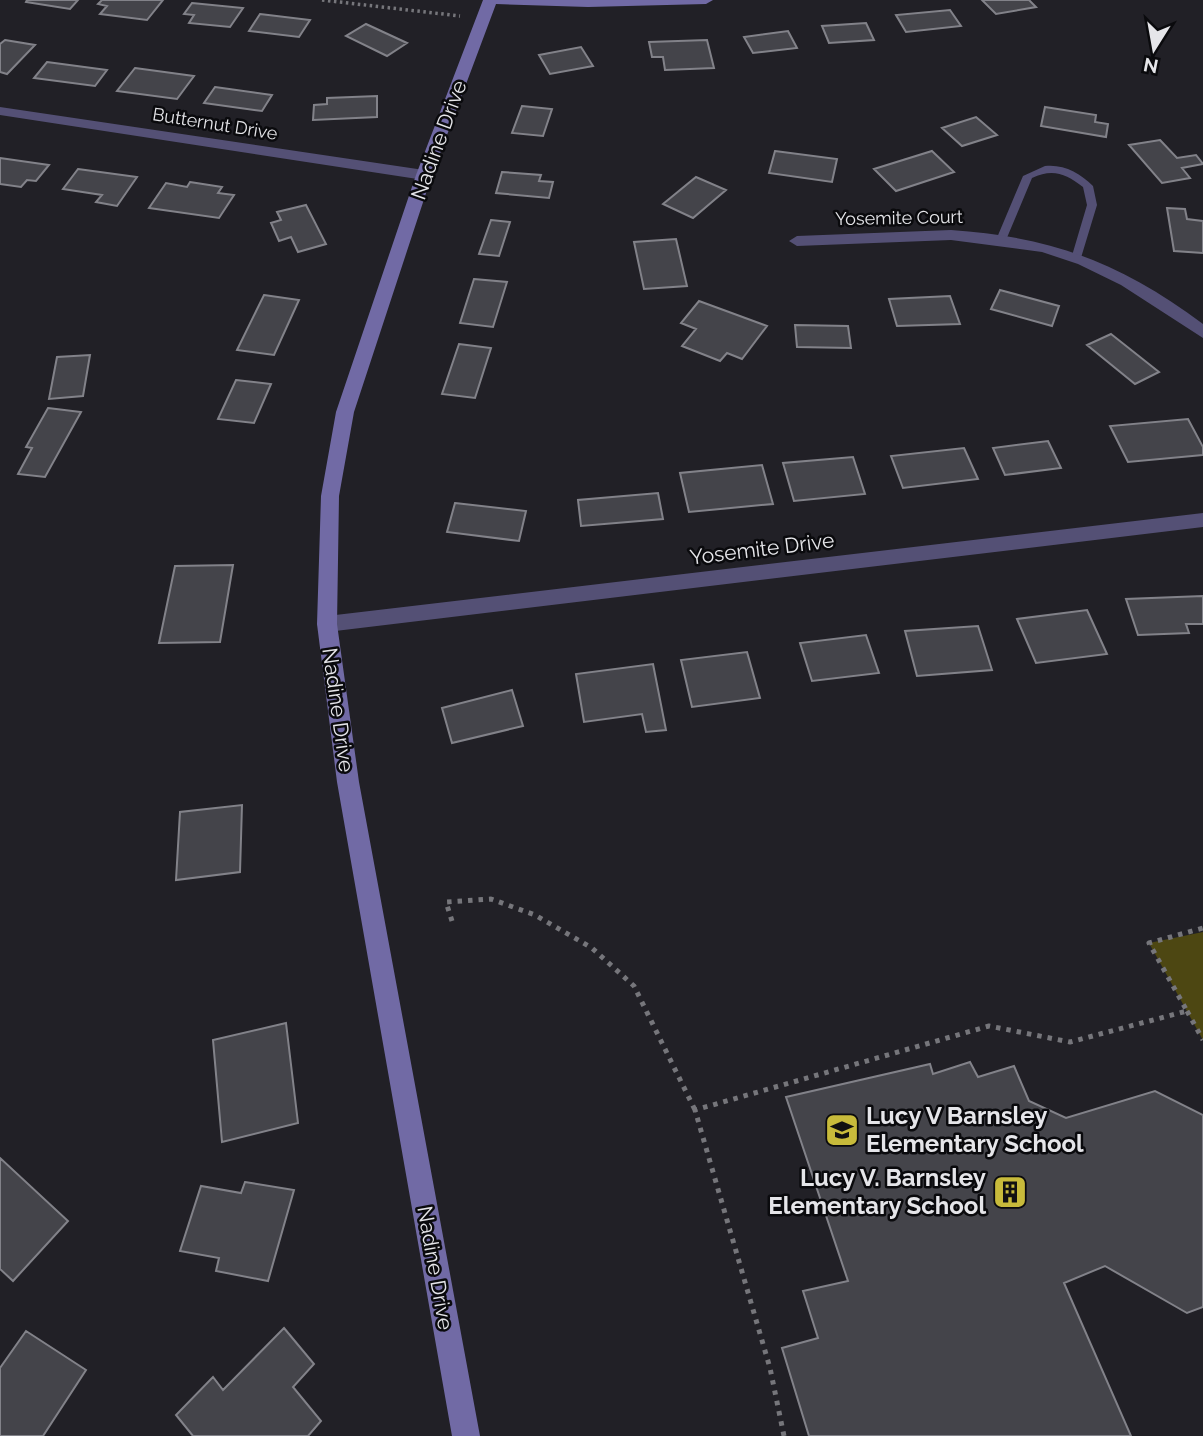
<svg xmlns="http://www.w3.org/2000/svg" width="1203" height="1436" font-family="Raleway,sans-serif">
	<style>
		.green { fill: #4d4712 }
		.building { fill: #44444a; stroke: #828289; stroke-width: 2 }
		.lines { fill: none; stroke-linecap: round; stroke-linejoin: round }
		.path-far1 { stroke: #76767b; stroke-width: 3.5; stroke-dasharray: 2.5 3.5; stroke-linecap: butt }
		.path { stroke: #76767b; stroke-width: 5; stroke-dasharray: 4.5 6; stroke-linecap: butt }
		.lane { fill: #545075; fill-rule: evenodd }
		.street { fill: #545075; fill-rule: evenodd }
		.secondary { fill: #716aa5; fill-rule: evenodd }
		.labels { text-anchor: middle; stroke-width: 5; stroke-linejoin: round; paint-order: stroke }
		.far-street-label { font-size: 18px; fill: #e5e5e9; stroke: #0a0a0d }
		.street-label { font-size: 21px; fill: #e5e5e9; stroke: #0a0a0d }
		.near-poi-label { font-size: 24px; font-weight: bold; fill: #e5e5e9; stroke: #0a0a0d; text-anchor: start }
	</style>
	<rect width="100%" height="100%" fill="#212026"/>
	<!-- green -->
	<path class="green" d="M1203,932V1040L1149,943Z"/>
	<!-- building -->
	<path class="building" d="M27,0H78L70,9L26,2Z
		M102,0H163L147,20L100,14L107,6L98,4Z
		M982,0H1029L1036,7L996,14Z
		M192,3L243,8L230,27L189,23L194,15L184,14Z
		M950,10L961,26L906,32L896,15Z
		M260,14L310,20L299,37L249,31Z
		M866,23L874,40L829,43L822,26Z
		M366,24L407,43L387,56L346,36Z
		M788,31L797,48L753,53L744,37Z
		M5,40L35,45L7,74L0,72V44Z
		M707,40L714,68L665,70L663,57H652L649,42Z
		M581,47L593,66L550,74L539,55Z
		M47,62L107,70L95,86L34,78Z
		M135,68L194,76L177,99L117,91Z
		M215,87L272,95L262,111L204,103Z
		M377,96V117L313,120L314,105L327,104V98Z
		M522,106L552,109L543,136L512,133Z
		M1045,107L1096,115L1095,122L1108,124L1106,137L1041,126Z
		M976,117L997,135L962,146L942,128Z
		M1160,140L1177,158L1196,155L1203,164L1182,168L1190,178L1162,183L1129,145Z
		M775,151L837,159L832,182L769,173Z
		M932,151L954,172L896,191L874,169Z
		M0,158L49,165L36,181L27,180L21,187L0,184Z
		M78,169L137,177L117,206L96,202L102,195L63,189Z
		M502,172L541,175L539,181L553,182L549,198L496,193Z
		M696,177L726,190L693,218L663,204Z
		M190,182L222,187L218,193L234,195L219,218L149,208L166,183L187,187Z
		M306,205L326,244L298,252L291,237L279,241L271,223L281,220L277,212Z
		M1167,208L1185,209L1187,219L1203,221V253L1174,251Z
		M491,220L510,222L499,256L479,254Z
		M676,239L687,286L644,289L634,242Z
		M474,279L507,282L493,327L460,323Z
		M1000,290L1059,306L1052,326L991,309Z
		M264,295L299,300L274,355L237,350Z
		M950,296L960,324L897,326L889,299Z
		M699,301L767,326L742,359L727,353L720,361L682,346L696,329L681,323Z
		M795,325L848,326L851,348L797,347Z
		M1111,334L1159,372L1135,384L1087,345Z
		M459,344L491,348L475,398L442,394Z
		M90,355L83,396L49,399L57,357Z
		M236,380L271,384L254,423L218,419Z
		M48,408L81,412L45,477L18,474L32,448L26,447Z
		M1188,419L1203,447V455L1128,462L1110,426Z
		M1048,441L1061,468L1005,475L993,448Z
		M964,448L978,479L903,488L891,456Z
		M853,457L865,494L794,501L783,463Z
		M762,465L773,504L689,512L680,473Z
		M658,493L663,519L581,526L578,500Z
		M455,503L526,511L519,541L447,532Z
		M233,565L220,642L159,643L175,566Z
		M1203,596V624H1186L1189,633L1138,635L1126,599Z
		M1087,610L1107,654L1036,663L1017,619Z
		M978,626L992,670L917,676L905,631Z
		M866,635L879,673L812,681L800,643Z
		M747,652L760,698L692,707L681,660Z
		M653,664L666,730L646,732L642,714L584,722L576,674Z
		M512,690L523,726L452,743L442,708Z
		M242,805L240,872L176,880L180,812Z
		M286,1023L298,1123L222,1142L213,1040Z
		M970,1062L978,1077L1014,1066L1029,1101L1066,1118L1155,1091L1203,1115V1307L1187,1313L1105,1266L1064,1283L1131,1436H809L782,1348L818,1338L803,1291L848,1281L786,1097L930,1064L933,1074Z
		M0,1158L68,1221L13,1281L0,1269Z
		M245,1182L294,1190L268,1281L216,1271L219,1258L180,1251L201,1186L241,1193Z
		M284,1328L314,1364L293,1387L321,1421L308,1436H193L176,1415L213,1377L223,1390Z
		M26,1331L86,1370L43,1436H0V1368Z"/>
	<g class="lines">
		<!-- path-far1 -->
		<path class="path-far1" d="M322,0L460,16"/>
		<!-- path -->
		<path class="path" d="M452,921L446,902L491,899L535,915L592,948L634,986L695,1110
			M1187,1011L1203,1040
			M784,1436L770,1368L695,1110L989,1026L1070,1042L1187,1011L1149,943L1203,928"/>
		<!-- lane -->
		<path class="lane" d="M1045,166C1064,164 1080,173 1093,186L1097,205L1080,261H1072L1071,259L1087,205L1083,187C1066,174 1053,168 1032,178L1006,240L1001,243L996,240L1023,176Z"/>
		<!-- street -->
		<path class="street" d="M0,107L424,170L432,175L424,180L0,115Z
			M951,230C1053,237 1121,263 1203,324V338L1121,285L1078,264L1042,252L951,240L797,246L789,241L797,236Z
			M1203,513V527L327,632L320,630L317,624L320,618L327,616Z"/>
		<!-- secondary -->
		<path class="secondary" d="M483,0H713L706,4L588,7L496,4L432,175L354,412L339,496L337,624L359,782L480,1436H452L337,782L317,624L321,496L336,412L416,175Z"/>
	</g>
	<!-- icons -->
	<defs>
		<g id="school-square" transform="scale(1.75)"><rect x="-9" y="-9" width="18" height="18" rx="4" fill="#c8bb3b" stroke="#0a0a0d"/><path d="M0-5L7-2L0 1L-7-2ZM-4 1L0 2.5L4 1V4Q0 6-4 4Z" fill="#111"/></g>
		<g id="building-square" transform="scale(1.75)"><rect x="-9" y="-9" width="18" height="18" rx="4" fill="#c8bb3b" stroke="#0a0a0d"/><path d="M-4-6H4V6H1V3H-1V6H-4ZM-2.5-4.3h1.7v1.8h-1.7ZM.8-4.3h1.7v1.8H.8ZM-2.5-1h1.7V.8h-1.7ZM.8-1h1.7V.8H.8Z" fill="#111"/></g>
	</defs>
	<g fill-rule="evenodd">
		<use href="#school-square" x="842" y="1130"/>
		<use href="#building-square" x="1010" y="1192"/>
	</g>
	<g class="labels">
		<!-- far-street labels -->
		<g class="far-street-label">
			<text transform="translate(215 124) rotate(9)" y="6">Butternut Drive</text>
			<text transform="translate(899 218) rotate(-1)" y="6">Yosemite Court</text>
		</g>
		<!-- street labels -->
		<g class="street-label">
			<text transform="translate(439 140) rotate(-70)" y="7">Nadine Drive</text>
			<text transform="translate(762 549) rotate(-7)" y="7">Yosemite Drive</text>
			<text transform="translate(338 710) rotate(82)" y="7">Nadine Drive</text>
			<text transform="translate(435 1268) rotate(80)" y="7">Nadine Drive</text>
		</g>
		<!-- near-poi labels -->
		<g class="near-poi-label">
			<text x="866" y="1124">Lucy V Barnsley<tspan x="866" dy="28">Elementary School</tspan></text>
			<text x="986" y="1186" text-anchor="end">Lucy V. Barnsley<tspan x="986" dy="28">Elementary School</tspan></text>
		</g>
	</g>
	<!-- north arrow -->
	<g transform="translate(1154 49) rotate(191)" stroke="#0a0a0d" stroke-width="5" paint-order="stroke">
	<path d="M0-5L12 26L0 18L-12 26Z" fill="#e5e5e9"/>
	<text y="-10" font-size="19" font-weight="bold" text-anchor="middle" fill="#e5e5e9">N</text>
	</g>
</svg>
